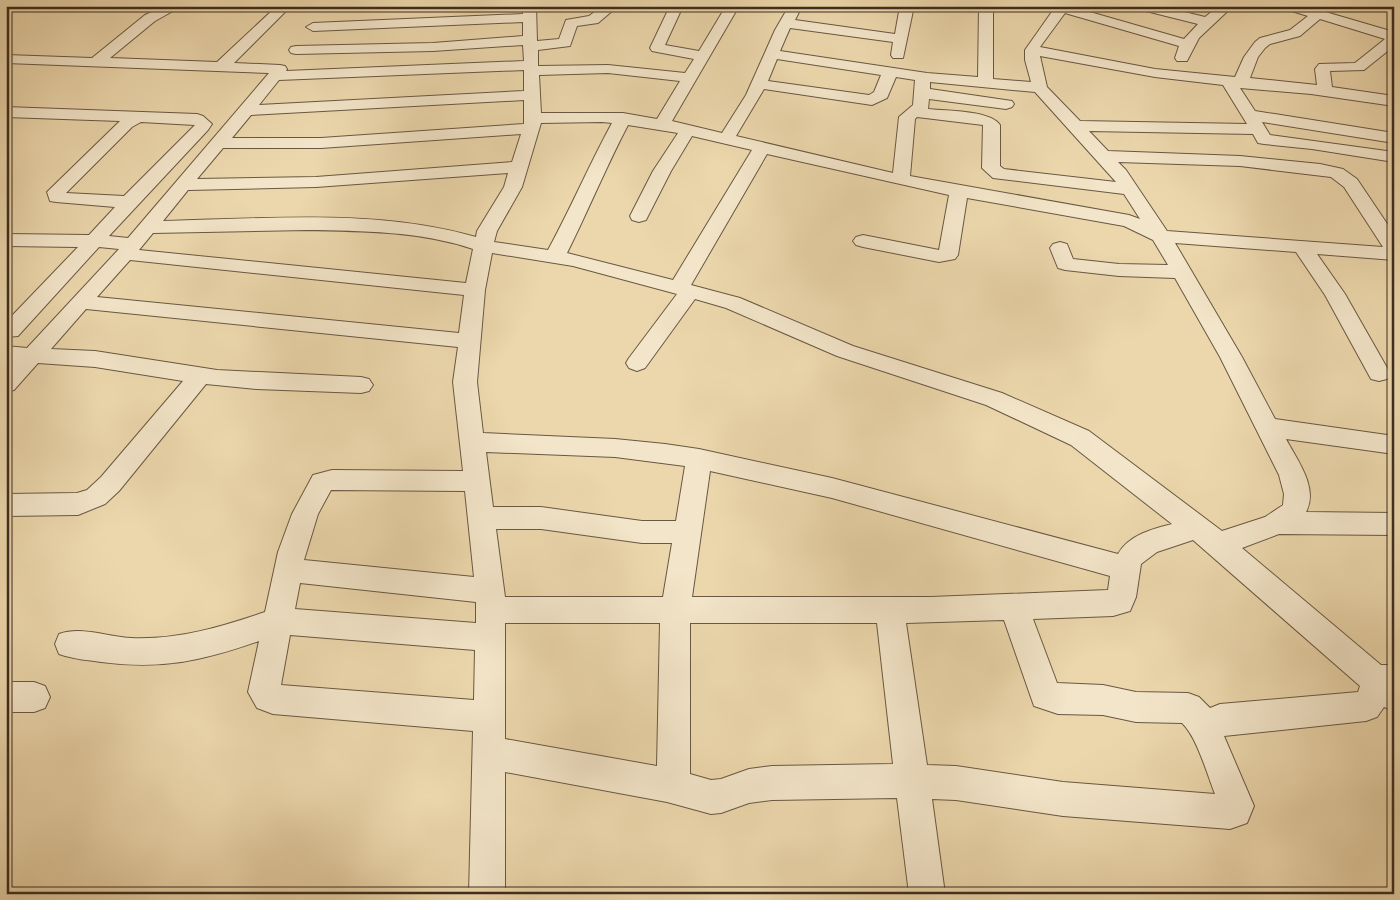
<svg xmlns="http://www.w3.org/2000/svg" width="1400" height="900" font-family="'IM FELL English',serif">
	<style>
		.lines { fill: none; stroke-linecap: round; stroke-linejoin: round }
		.minor-casing { stroke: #695842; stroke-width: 2 }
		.minor { fill: #f3e5c9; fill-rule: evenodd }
	</style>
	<rect width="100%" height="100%" fill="#ecd7ac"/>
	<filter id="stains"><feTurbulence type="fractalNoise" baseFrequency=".004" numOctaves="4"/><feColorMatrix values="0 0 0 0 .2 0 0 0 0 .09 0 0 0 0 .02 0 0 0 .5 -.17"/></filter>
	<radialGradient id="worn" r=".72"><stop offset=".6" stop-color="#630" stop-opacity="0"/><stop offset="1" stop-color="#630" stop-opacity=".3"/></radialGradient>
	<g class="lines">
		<!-- minor casing -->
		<g class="minor-casing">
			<path id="minor" d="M165,6H182L155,21L110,58L217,62L277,6H291L234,63L280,65L285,66L287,69L286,71L524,61L523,45L433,51L296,54L291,53L289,50L291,47L296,46L433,43L523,36V22L313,31L306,27L313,23L523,14L522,6H536L537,41L559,39L566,20L589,16L603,6H618L598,23L577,26L570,46L538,50V66L608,65L685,73L694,59L657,52L652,51L650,48L670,6H683L665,45L699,51L726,6H739L672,121L722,133L746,95L775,30L789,6H802L795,20L895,34L900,6H914L903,58H893L891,55L893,42L790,28L780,51L927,73L978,77L979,6H993V79L1031,82L1025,60V50L1056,6H1069L1184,39L1198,24L1138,9L1137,6H1160L1205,17L1219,6H1233L1199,38L1187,61H1177L1175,58L1179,46L1065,13L1040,47L1155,69L1235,77L1244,57L1255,42L1260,38L1290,30L1308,16L1285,9L1284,6H1305L1394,32V46L1364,70L1330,71L1332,87L1394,96V106L1311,94L1240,88L1255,111L1394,133V143L1262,122L1270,135L1394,152V162L1312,149L1264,144L1258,143L1253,134L1089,131L1108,151L1240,156L1320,164L1343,169L1357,179L1394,234V260L1317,254L1345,294L1390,373L1387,379L1379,381L1371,379L1325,295L1296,252L1175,243L1242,357L1275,419L1394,436V454L1286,439C1297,460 1319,488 1306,512L1394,513V535L1279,534L1242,548L1381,665H1394V711L1384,707L1377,717L1366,721L1224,736L1254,806L1247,823L1230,829L1063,816L956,800L932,799L945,894H909L897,798L772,800L749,803L721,813L711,814L667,802L505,772V894H469L473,731L273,714L257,708L248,692L259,641C202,661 162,670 101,662C87,660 73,659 59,654L55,644L59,634C82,626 108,637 131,638C178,640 221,627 265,612L278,552L292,514L313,475L332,470L463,471L453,382L458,347L86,309L51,349L95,351L217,370L361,377L369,379L373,385L369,391L361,393L257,389L206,384L119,491L105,504L78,515L6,516V494L77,493L87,490L101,477L183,381L95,367L38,363L14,390L6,392V369L13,362H6V346L27,348L119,249L99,247L18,336L6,337V322L78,247L6,246V234L89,235L115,207L56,202L50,201L47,192L120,121L6,117V107L197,114L203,116L212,124L208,130L109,236L128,238L269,73L6,63V55L92,58L145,15ZM1320,19L1385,39L1355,63L1319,64L1315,69L1317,85L1250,78L1258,57L1265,48L1270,44L1300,36ZM1040,56L1155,77L1223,85L1247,124L1080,121L1047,87ZM777,59L881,75L874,92L869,95L768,81ZM524,70V91L259,105L279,80ZM608,73L680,81L657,119L623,113H541L539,75ZM896,77L915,80L913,105L899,117L893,173L736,136L764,89L872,105L887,98ZM930,82L1035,92L1116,182L1004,169L1000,166V125C990,110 946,111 928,109L929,99L1006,109L1012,107L1014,104L1012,101L930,89ZM524,100V124L321,138H232L251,115ZM917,117L983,125L982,168L993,178L1124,194L1140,219L1129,215L910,176L915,119ZM141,122L195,125L124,196L66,193L132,127ZM602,122L612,123C589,165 571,208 548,250L494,242L497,231L522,187L541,123ZM628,125L678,133L653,171L630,216L632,220L639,222L646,220L648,216L671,171L692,136L752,150L673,280L567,253C588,211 606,167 628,125ZM521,134L512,162L316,177L197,179L223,148H321ZM767,154L949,195L939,250L863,235L856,237L853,241L856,245L863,247L939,262L955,259L958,255L967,198L1124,226L1153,240L1168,265L1119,264L1073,259L1067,244L1060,242L1053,244L1050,248L1058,268L1065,270L1119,276L1175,278L1220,357L1279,475L1284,494L1283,505L1265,517L1222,531L1089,431L1002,393L853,346L740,298L691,285ZM1118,162L1240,166L1331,177L1344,187L1383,247L1167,231L1126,170ZM508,173L504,187L477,231L476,237C375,208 266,219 163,221L188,190L316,187ZM307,230C362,231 420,231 473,249L466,283L139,250L153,233ZM492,253L573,266L677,294L629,358L626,363L629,368L637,371L645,368L695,299L726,308L837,356L986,405L1071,445L1172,524C1152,529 1129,535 1118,554L832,478L699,449L665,444L615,439L483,433L477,382L485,290ZM130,260L464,295L459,333L97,297ZM486,452L615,457L685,466L676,521H642L541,507H493ZM710,471L832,498L1110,576L1108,590L931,597H692ZM331,490L465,491L474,577L304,560L318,514ZM496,529H541L642,543H672L663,597H505ZM1193,540L1360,686L1358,692L1220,704L1210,708L1199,697L1188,693L1136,692L1103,685L1057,683L1033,619L1113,616L1130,611L1136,597L1141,564L1157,552ZM300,583L476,602V623L295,609ZM1004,620L1034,706L1058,714L1103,715L1136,722L1182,723C1197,737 1207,774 1215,794L1063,782L956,766L927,765L906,623ZM505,623H660L657,766L505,739ZM690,623H877L893,764L772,766L749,769L721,779L711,780L690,774ZM290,635L475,650L474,700L281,685Z
				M6,682H34L45,686L50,697L45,708L34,712H6Z"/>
		</g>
		<!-- minor -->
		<use href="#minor" class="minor"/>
	</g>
	<!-- margin -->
	<rect width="1400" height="900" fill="none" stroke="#ecd7ac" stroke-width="25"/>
	<rect x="8" y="8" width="1385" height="885" fill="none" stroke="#3d2d1f" stroke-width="2.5"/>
	<rect x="12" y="12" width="1375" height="875" fill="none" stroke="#3d2d1f"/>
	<rect width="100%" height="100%" filter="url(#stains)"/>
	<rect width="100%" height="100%" fill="url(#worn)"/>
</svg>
